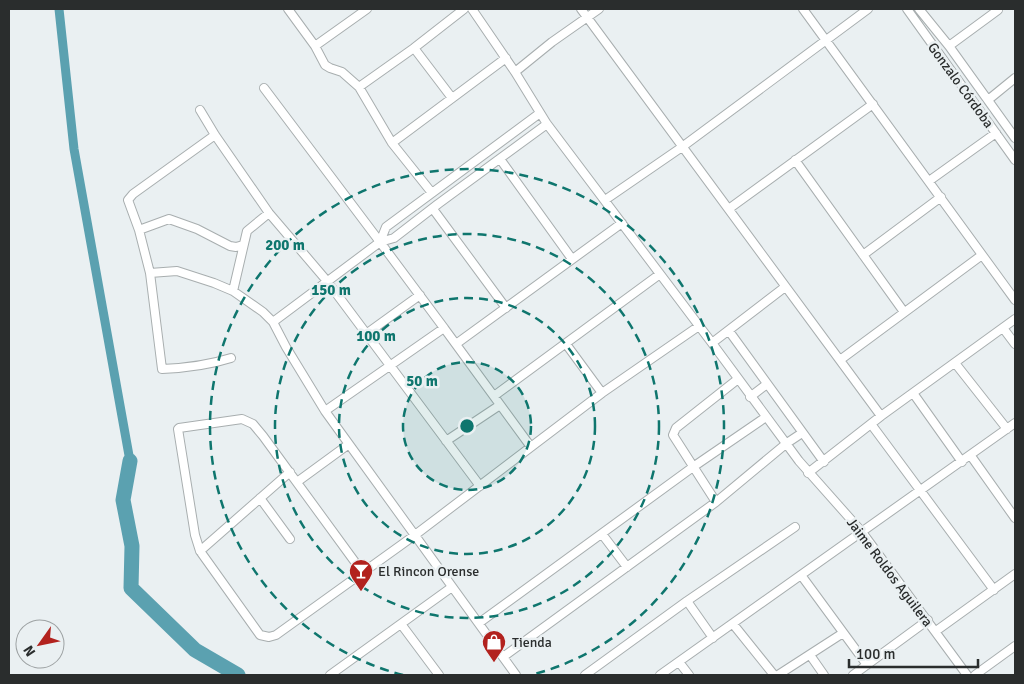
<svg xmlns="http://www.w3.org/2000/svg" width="1024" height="684" font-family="Signika,sans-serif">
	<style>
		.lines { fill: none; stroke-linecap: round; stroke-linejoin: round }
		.canal { stroke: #5ba1b0; stroke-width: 9 }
		.river { stroke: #5ba1b0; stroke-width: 15 }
		.minor-casing { stroke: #a8aeaf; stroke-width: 10 }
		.minor { stroke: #fff; stroke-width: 8 }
		.ring { fill: none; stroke: #0f766e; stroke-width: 2.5; stroke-dasharray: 9 6 }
		.labels { text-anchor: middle; stroke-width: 5; stroke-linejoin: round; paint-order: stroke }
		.street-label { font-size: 14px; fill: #2a2d2d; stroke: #eaf0f2 }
		.poi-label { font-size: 14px; fill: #2a2d2d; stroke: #eaf0f2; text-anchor: start }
		.centre { fill: #0f766e; stroke: #eaf0f2; stroke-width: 2.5 }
		.ring-label { font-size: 15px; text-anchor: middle; font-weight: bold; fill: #0f766e; stroke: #eaf0f2; stroke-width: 5; stroke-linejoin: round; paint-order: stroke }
	</style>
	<rect width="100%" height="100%" fill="#eaf0f2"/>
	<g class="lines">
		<!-- canal -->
		<path class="canal" d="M59,9L74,149L130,461"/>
		<!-- river -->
		<path class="river" d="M130,461L123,500L132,546L131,588L195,650L238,675"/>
		<!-- minor casing -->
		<g class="minor-casing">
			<path id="minor" d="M288,9L315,46L325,65L330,68L342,72L359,87L392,143L432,193
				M472,9L515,72L547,124L712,343L799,461L862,532L967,675
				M581,9L881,416
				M803,9L1015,300
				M907,9L1015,160
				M919,9L949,46L1015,138
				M315,46L367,9
				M949,46L998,10L997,9
				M414,48L452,98
				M515,72L552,42L599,9
				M359,87L414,48L464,9
				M264,88L380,242
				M988,100L1015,78
				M200,110L215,135L269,213L327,281L480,486
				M540,113L386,227L380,242L394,238L438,204L547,124
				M215,135L133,194L128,200L139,230L150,273L162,369C185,368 209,365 231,358
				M392,143L506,58
				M500,159L572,259
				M795,160L904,312
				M929,181L996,133
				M605,200L682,147L868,9
				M730,208L873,104
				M433,209L506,308
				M139,230L169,219L197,229L230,246L236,247L243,245
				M863,255L941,197
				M150,273L177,271L214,283L233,291L263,312L273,322L286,347L325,411L516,675
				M233,291L247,231L269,213
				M273,322L380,242L444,328
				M1003,328L1015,344
				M729,331L824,462
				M366,334L420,295
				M712,343L785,287
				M456,344L622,223
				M566,344L602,393
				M840,360L982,255
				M955,363L1007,429
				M913,393L962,462
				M494,396L660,274
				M750,397L767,384
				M325,411L444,328L531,447
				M871,424L994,590
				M446,441L500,405
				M971,456L1015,518
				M808,473L881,416L1015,319
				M297,482L349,444
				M260,498L290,539
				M716,502L673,435L676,428L738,379
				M602,534L627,567
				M200,551L290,472
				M363,573L263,436L253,424L242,419L179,428L178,429L195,535L200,551L260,635L269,637L276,635L415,535L602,393L699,326
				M801,575L867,665
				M687,601L713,638
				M479,623L693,467L766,417
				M401,624L439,675
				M733,624L774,675
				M936,631L1015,574
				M810,655L824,675
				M503,657L716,502L787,443L802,433
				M679,662L689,675
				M330,675L452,587
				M585,675L687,601L795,527
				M660,675L1015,423
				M778,675L843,633
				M853,675L928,620
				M975,675L1015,646"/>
		</g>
		<!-- minor -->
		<use href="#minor" class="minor"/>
	</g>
	<!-- distance rings -->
	<circle cx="467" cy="426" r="64" fill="#0f766e" fill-opacity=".12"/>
	<g class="ring">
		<circle cx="467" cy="426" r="64"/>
		<circle cx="467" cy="426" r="128"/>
		<circle cx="467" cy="426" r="192"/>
		<path d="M403 675A257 257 0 1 1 531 675"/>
	</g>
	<!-- icons -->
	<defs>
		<g id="bar-pin" transform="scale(1.25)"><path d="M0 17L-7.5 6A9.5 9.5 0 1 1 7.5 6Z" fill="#b2221e" stroke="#eaf0f2"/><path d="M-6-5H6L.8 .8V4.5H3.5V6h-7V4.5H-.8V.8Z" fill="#fff"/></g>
		<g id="shop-pin" transform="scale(1.25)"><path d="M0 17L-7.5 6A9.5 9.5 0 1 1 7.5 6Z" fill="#b2221e" stroke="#eaf0f2"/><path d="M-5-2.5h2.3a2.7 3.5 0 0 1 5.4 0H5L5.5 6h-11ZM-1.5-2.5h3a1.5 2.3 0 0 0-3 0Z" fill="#fff"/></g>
	</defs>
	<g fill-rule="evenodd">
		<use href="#bar-pin" x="361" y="571"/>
		<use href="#shop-pin" x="494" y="642"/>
	</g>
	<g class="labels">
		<!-- street labels -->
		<g class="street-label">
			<text transform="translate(961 85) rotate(54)" y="5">Gonzalo Córdoba</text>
			<text transform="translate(890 572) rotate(53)" y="5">Jaime Roldos Aguilera</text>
		</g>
		<!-- poi labels -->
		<g class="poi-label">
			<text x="378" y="576">El Rincon Orense</text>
			<text x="512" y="647">Tienda</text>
		</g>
	</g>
	<circle cx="467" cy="426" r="8" class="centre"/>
	<g class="ring-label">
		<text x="285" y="250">200 m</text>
		<text x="331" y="295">150 m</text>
		<text x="376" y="341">100 m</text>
		<text x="422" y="386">50 m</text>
	</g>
	<!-- border -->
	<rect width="1024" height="684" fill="none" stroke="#2a2d2d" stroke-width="20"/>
	<!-- north arrow -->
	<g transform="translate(40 644) rotate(237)"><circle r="24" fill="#eaf0f2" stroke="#9da2a3"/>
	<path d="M0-4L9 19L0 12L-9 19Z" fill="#b2221e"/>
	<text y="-8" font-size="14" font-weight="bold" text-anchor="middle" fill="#2a2d2d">N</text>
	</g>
	<!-- scale -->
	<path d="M849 659v8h129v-8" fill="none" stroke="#2a2d2d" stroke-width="2.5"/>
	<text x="856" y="659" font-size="15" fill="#2a2d2d" stroke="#eaf0f2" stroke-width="4" paint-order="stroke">100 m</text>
</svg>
